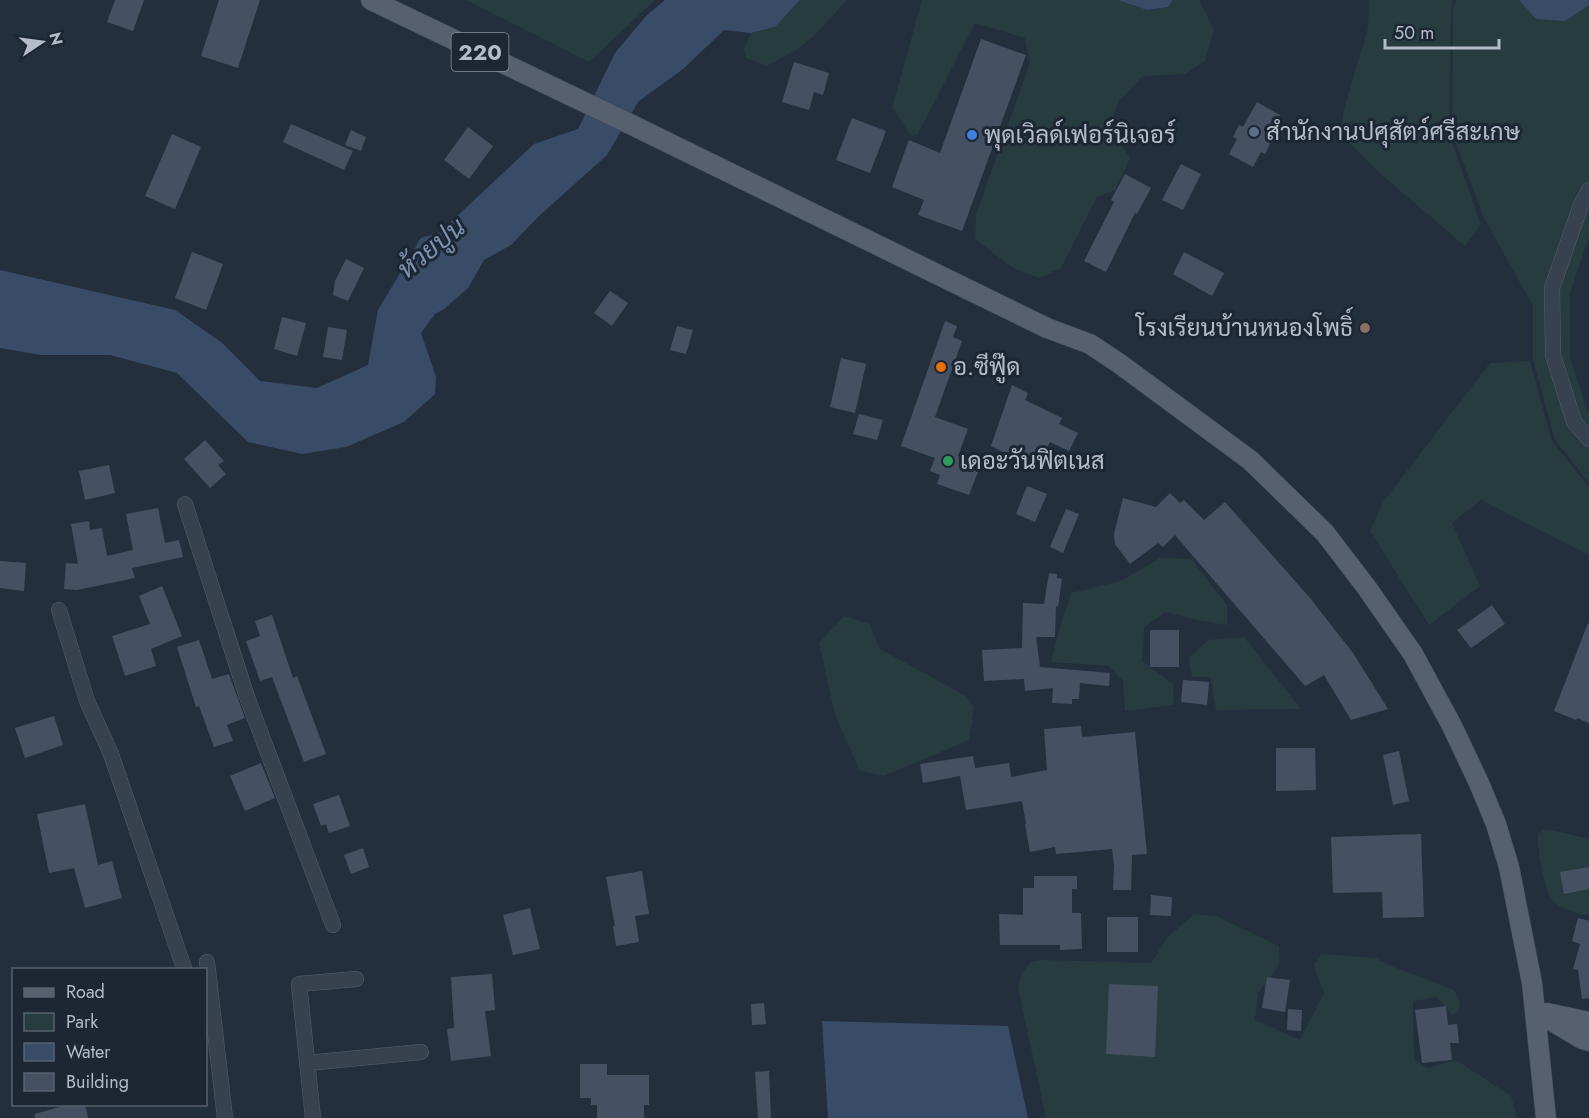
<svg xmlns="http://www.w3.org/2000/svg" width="1589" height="1118" font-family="Jost,Sarabun,sans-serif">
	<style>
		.green { fill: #263c3f }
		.water { fill: #394c67 }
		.building { fill: #455162 }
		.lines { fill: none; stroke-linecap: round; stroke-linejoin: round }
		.minor-casing { stroke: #565f6c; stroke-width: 16 }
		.major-casing { stroke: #414a57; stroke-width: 21 }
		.minor { stroke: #38414e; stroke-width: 15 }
		.major { stroke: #56606e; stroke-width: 20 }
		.service-dot { fill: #5c6f8a; stroke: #1d2633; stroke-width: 2 }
		.shop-dot { fill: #3f7fe0; stroke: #1d2633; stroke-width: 2 }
		.education-dot { fill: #8d6e63; stroke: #1d2633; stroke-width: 2 }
		.food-dot { fill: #e8710a; stroke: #1d2633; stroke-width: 2 }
		.leisure-dot { fill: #2e9e5b; stroke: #1d2633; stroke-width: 2 }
		.labels { text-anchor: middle; stroke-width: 6; stroke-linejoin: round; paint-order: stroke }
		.shield { fill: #1d2633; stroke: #878f9c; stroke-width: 1.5 }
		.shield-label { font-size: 22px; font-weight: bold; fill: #b4bcc9 }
		.poi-label { font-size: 24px; fill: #b4bcc9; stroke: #1d2633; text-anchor: start }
		.water-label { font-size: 26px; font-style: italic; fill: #7c92b1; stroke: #1d2633 }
	</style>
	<rect width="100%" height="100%" fill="#242f3e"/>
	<!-- green -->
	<path class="green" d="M466,0H655L589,62Z
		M800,0H847L813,37L794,51L767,66L746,58L744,49L751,33L775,27Z
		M922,0H1118L1147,10L1168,7L1173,0H1199L1214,29L1205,61L1185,74L1143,76L1119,101L1109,127L1130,158L1115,190L1097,197L1061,268L1039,278L1013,268L975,239L976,215L1030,63L1025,38L975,23L918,134L911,136L892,108Z
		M1369,0H1453L1451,11L1449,134L1481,225L1465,246L1377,171L1341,135L1344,109L1368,28Z
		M1456,0H1589V237L1570,293V358L1587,410L1589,413V483L1555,440L1533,360V306L1484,218L1452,133L1453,9Z
		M1530,361L1552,441L1589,487V555L1481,500L1452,523L1480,586L1429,625L1370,531L1383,502L1490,363Z
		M1160,558L1191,559L1227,605V625L1202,621L1166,612L1144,627L1142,661L1173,684L1174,705L1125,711L1123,681L1109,666L1051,662L1060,627L1071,593L1121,581Z
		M844,616L870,624L880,649L966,696L974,707L969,740L884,776L860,771L835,715L819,643Z
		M1244,637L1301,709L1216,710L1211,677H1192L1189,658L1208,640Z
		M1544,830H1552L1589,839V916C1579,915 1557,908 1551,898C1544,887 1537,848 1538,834Z
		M1194,914L1216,916L1279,946V965L1258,993L1255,1020L1300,1040L1324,993L1314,965L1321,954L1376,958L1391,966L1454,990L1460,1001L1459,1011L1452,1015L1437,997L1413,1001L1414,1060L1428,1068L1456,1060L1511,1096L1517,1118H1046L1018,987L1021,974L1031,962L1042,960L1151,963L1167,938Z"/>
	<!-- water -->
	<path class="water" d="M665,0H800L775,27L751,33L724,30L683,69L638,102L607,155L539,216L511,245L484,260L468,288L444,309L435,314L421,333L436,377L435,394L404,422L346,447L302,454L248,442L177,373L110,355H41L0,348V270L175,310L221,342L260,381L317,388L368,365L378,310L421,238L439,233L534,144L578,129L615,53L647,15Z
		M1118,0H1173L1168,7L1147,10Z
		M1519,0H1589V5L1565,21L1536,19Z
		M822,1021L1008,1026L1028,1118H828Z"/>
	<!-- building -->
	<path class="building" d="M115,0H144L133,31L107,22Z
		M219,0H260L238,68L201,56Z
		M981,39L1026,55L962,231L918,215L924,200L892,187L909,140L940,153Z
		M794,62L829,73L823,95L814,92L809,110L782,102Z
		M1257,102L1280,115L1267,140L1271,142L1265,154L1261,152L1253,167L1229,154L1237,139L1233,137L1239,125L1243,127Z
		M852,118L886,131L870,173L836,160Z
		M291,124L353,151L344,170L283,142Z
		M468,127L493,146L469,179L444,160Z
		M351,130L366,137L361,151L345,145Z
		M172,134L201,147L175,209L145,196Z
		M1181,164L1201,174L1183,210L1162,200Z
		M1125,174L1151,188L1137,214L1135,213L1106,272L1084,261L1114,202L1111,200Z
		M192,252L223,264L206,310L175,298Z
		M1184,252L1224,273L1212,296L1173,274Z
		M346,259L364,268L348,301L333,295L335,281Z
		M610,291L628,303L612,326L594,313Z
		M282,317L306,323L297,356L274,349Z
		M945,321L957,326L953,337L962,341L935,417L968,429L958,456L963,457L960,465L978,472L969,495L937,484L940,475L930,471L935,458L901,446Z
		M677,326L693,330L686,354L670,350Z
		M328,327L347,330L342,360L323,357Z
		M841,358L866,364L855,413L830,407Z
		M1012,385L1028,393L1025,400L1062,418L1059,424L1078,433L1069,451L1050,442L1037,469L991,446Z
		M859,414L883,420L877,440L853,434Z
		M205,440L224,461L218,465L226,474L210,488L184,459Z
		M109,465L115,493L85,500L79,471Z
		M1027,486L1047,494L1035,522L1016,514Z
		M1170,493L1180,503L1184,500L1204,520L1225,502L1310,598L1353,653L1388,709L1351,720L1324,675L1305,686L1175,535L1163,547L1158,543L1130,564L1115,544L1114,534L1123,498L1156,507Z
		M158,508L165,543L179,540L183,557L132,568L135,578L77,590L64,589L66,563L78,564L71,524L89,521L90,530L102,528L107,556L133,550L126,514Z
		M1066,509L1079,514L1063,553L1050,547Z
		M0,561L26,563L24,591L0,588Z
		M1049,573L1057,574V578L1062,579L1058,607L1056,606L1055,637H1036L1040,667L1110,673L1109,686L1080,683L1079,699H1072V704L1052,703L1053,688L1025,691L1024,679L984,681L982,650L1022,648L1023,603L1044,604Z
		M162,586L182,636L151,649L156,666L125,676L112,636L150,624L139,596Z
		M1492,605L1505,624L1471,648L1457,630Z
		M272,615L293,678L297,676L326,754L304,762L272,677L260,681L246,641L260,636L255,621Z
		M1588,623H1589V723L1577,718L1576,720L1554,711Z
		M1150,630H1179V667H1150Z
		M199,640L212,679L229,674L245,718L227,725L233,741L214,747L199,706L196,707L177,647Z
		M1183,680L1209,682L1207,705L1181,702Z
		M54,716L63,745L25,758L15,728Z
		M1081,726L1082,737L1135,732L1147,854L1132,855L1131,890H1113L1114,865L1112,849L1056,854L1055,847L1030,852L1025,824H1026L1022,801L966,810L960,776L923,783L920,764L973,756L975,768L1009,763L1011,777L1047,770L1044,729Z
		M1276,748H1315L1316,790L1276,791Z
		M1399,751L1409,801L1393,805L1383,755Z
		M261,763L275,798L245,811L230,776Z
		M339,795L350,826L329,833L326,824L321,826L313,804Z
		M85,804L98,865L112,861L122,898L85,908L74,868L49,873L37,814Z
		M1421,834L1424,917L1383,918L1382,892L1333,893L1331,837Z
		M363,848L369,867L351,874L344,855Z
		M1589,867V889L1564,894L1560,872Z
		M642,871L649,914L635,916L639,942L616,946L613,926H615L606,877Z
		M1034,876H1077V889H1072V913H1081L1082,949L1060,950V945H1000L999,914L1023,915V888H1034Z
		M1151,895L1172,897L1171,916L1150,915Z
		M530,908L540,949L513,955L503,915Z
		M1107,917H1138V952H1107Z
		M1578,918L1589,921V998L1582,999L1578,970L1573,969L1580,944L1572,941Z
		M492,974L495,1010L485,1011L491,1056L451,1061L447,1029L454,1028L451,977Z
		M1267,977L1290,980L1285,1012L1262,1008Z
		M1109,984L1158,986L1155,1057L1106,1054Z
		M764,1003L766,1024L752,1025L751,1004Z
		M1446,1006L1448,1025L1457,1024L1459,1043H1450L1452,1060L1422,1063L1415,1010Z
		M1288,1009L1302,1010L1301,1031L1287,1030Z
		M580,1064H607V1075H649V1105H644V1118H597V1105H591V1098H580Z
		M769,1071L771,1118H758L755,1072Z
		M70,1104H85L88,1118H35V1114Z"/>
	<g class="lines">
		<!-- minor casing -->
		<g class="minor-casing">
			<path id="minor" d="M1589,190L1581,205L1552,288L1553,355L1574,422L1589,439
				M185,504L247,697L333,925
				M59,610L87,701L111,754L184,968
				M207,962L225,1118
				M307,1063L421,1052
				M313,1118L299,984L356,979"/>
		</g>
		<!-- major casing -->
		<g class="major-casing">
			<path id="major" d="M371,0L632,125L1047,328L1090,344L1120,364L1250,460L1325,533L1367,588L1413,654L1452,726L1479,783L1496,824L1509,867L1532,983L1546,1118
				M1535,1011L1582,1039L1589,1041
				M1547,1013L1589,1022"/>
		</g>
		<!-- minor -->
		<use href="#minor" class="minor"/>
		<!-- major -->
		<use href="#major" class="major"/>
	</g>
	<!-- markers -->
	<circle class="service-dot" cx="1254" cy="132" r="6"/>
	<circle class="shop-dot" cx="972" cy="135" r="6"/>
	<circle class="education-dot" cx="1365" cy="328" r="6"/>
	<circle class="food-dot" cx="941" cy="367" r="6"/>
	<circle class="leisure-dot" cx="948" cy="461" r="6"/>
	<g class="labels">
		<!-- shield labels -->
		<rect class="shield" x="451.5" y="33" width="57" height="38" rx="4.5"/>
		<g class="shield-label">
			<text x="480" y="60">220</text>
		</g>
		<!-- poi labels -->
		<g class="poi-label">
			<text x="1266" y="140">สำนักงานปศุสัตว์ศรีสะเกษ</text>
			<text x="984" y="143">พุดเวิลด์เฟอร์นิเจอร์</text>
			<text x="1353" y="336" text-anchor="end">โรงเรียนบ้านหนองโพธิ์</text>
			<text x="953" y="375">อ.ซีฟู๊ด</text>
			<text x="960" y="469">เดอะวันฟิตเนส</text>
		</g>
		<!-- water labels -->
		<g class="water-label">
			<text transform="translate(431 248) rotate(-39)" y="9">ห้วยปูน</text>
		</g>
	</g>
	<!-- legend -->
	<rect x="12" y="968" width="195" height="138" fill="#1d2633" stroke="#59626f" stroke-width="1.5"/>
	<rect x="24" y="988" width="30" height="9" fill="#56606e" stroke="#59626f" stroke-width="1.5"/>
	<text x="66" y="998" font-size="18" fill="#b4bcc9">Road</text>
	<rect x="24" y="1013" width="30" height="18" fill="#263c3f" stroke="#59626f" stroke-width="1.5"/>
	<text x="66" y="1028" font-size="18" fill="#b4bcc9">Park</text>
	<rect x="24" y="1043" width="30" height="18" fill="#394c67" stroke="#59626f" stroke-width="1.5"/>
	<text x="66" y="1058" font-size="18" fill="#b4bcc9">Water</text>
	<rect x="24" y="1073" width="30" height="18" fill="#455162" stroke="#59626f" stroke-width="1.5"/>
	<text x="66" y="1088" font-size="18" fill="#b4bcc9">Building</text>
	<!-- north arrow -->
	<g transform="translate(42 42) rotate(77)" stroke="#1d2633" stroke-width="4.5" paint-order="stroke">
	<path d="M0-4.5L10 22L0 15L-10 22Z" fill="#b4bcc9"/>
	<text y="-9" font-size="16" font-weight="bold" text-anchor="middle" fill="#b4bcc9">N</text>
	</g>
	<!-- scale -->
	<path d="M1385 39v9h114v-9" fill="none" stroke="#b4bcc9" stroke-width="3"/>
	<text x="1394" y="39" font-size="18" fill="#b4bcc9" stroke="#1d2633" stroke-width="4.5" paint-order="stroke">50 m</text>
</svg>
